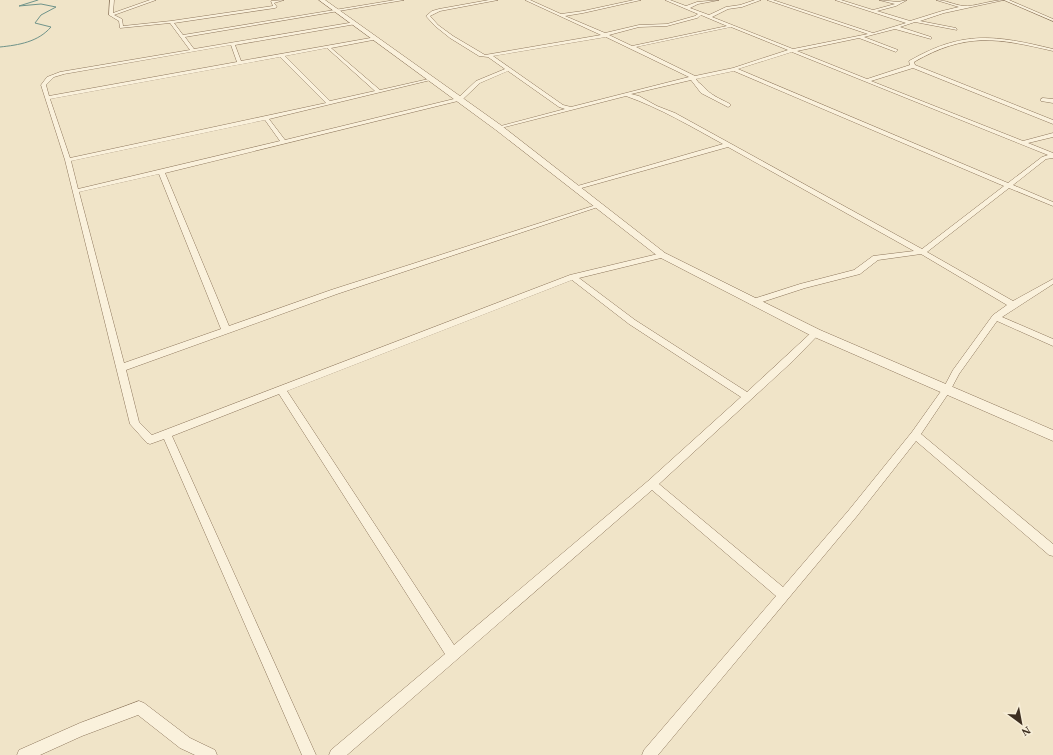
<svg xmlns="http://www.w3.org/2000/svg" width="1053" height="755" font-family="Georgia,serif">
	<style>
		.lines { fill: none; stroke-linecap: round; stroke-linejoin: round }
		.stream { stroke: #6f938a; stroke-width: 1 }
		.minor-casing { stroke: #8d765c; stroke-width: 1 }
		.tertiary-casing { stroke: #8d765c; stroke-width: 1 }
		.minor { fill: #faf1dc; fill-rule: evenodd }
		.tertiary { fill: #faf1dc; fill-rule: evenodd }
	</style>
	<rect width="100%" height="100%" fill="#f0e4c8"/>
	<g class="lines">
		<!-- stream -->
		<path class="stream" d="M0,47C19,45 38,42 51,27L35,23L41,15L56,7L41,4L19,6L38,0"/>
		<!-- minor casing -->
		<g class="minor-casing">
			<path id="minor" d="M110,0H114L113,13L150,0H156L114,15L122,19L123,26L171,21L273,6L271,1L284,0L274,3L277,7L275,8L174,23L183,35L395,0H404L185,37L194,49L355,22L356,24L235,45L241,61L376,37L378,39L331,48L380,90L433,78L435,79L269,119L285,140L458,98L476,81L505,69L488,57L479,56L450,38L435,26L426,16L432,11L439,9L489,0H498L440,11L430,16L438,25L453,36L485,55L601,35L525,0H530L561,14L583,11L634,0H641L583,13L565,16L605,33L639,25L667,24L695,16L698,14L665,0H670L686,6L697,2L719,0L698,4L690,8L709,15L726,7L740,5L755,0H761L742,7L728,9L712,17L793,49L868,34L767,0H773L873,33L906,23L835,0H841L873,10L895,4L879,0L898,2L907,0L896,6L877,11L910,21L942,11L959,7L936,0C946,0 954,5 964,6C973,7 992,0 1004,0L944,13L920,21L956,28L957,30L915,22L900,27L931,37V39L895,29L864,37L898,50L896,52L859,38L797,51L867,79L910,65L909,61C963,30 995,35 1053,49V51C997,38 966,32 914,62L915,65L1053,120V124L913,68L871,81L1023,141L1053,133V137L1028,143L1053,153V158L1046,159L1013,185L1053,202V206L1009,188L927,252L1013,301L1053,279V284L1002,317L1053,339V346L997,321L959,374L950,391L921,434L1053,544V556L1049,555L916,441L857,516L658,755H642L644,750L776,596L652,490L347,755H329L331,750L445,654L279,394L172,436L316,755H302L164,439L150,444L147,443L130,424L65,160L41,85L47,77L60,72L190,50L170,23L120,28L119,21L109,15ZM701,15L727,26L632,46L609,35L639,27L667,26L697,18ZM731,27L788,50L733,68L695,76L636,47ZM606,37L689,77L571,107L563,105L493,56ZM231,45L237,62L49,96L46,85L54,77L64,74ZM327,48L375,91L330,101L285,56ZM792,52L1048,155L1042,157L1008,183L738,69ZM280,57L326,103L70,158L50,99ZM508,71L559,107L565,109L497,127V129L626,96C660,108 692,127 723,144L574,187V189H578L728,147L914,251L873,256L854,270L800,284L750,300L749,302L750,304L753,305L805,288L860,274L878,260L921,254L1007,305L993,315L953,370L944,387L912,432L849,510L783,587L659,484L794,360L820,333L819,331H813L747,392L635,320L579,278L665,257V253H662L570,275L152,435L139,422L126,370L337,294L601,206L598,204L596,205L331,290L229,326L165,173L462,100L480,83ZM734,71L1004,186L922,249L675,113L657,106L639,96L631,94L691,80L701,93L728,107L730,106V104C719,98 710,95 703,86C700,83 698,83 696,79ZM265,120L280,141L78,189L71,161ZM159,174L221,329L124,363L79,192ZM572,280L629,324L741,397L648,481L454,645L287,391Z
				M1004,0H1009L1053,19V21Z
				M1043,98L1053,99V103L1041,101V99Z
				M139,701L144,703L190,738L215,750L217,755H195L180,748L138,715L82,736L40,755H17L19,750L80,723Z"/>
		</g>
		<!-- tertiary casing -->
		<g class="tertiary-casing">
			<path id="tertiary" d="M319,0H325L502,126L665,253L820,330L1053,430V441L812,336L659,257L496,130Z"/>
		</g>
		<!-- minor -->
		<use href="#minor" class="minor"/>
		<!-- tertiary -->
		<use href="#tertiary" class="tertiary"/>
	</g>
	<!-- north arrow -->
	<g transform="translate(1021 723) rotate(148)" stroke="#f7eed8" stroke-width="3" paint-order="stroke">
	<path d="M0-3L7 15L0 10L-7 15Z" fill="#3d2e20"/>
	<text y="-6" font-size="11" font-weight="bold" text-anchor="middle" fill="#3d2e20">N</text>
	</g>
</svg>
